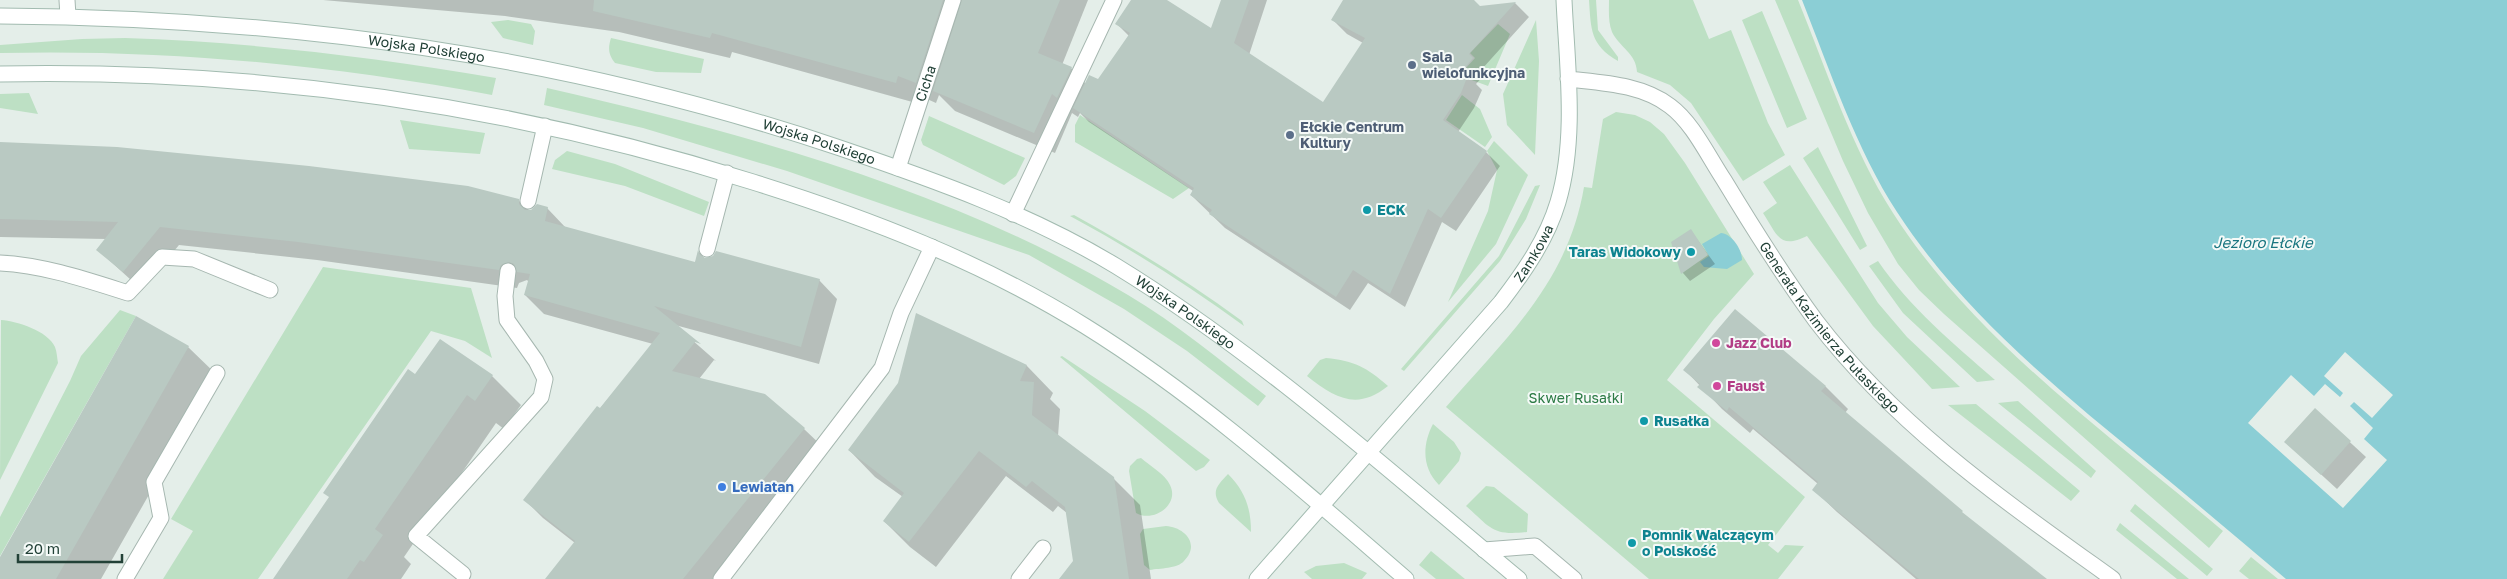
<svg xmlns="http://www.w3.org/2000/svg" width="2507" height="579" font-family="'Golos Text',sans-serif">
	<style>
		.green { fill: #bde0c4 }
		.water { fill: #8bced5 }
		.pier { fill: #e4eee9 }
		.shadow { fill: #0003 }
		.building { fill: #b9c9c2 }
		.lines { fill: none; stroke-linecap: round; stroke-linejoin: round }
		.lane-casing { stroke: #a6b7b0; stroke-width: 17 }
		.street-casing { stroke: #a6b7b0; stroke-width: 17 }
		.secondary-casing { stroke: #a2bbb0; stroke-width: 17 }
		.lane { stroke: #fff; stroke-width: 15 }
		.street { stroke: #fff; stroke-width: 15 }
		.secondary { stroke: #fff; stroke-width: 15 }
		.service-dot { fill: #5c6f8a; stroke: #f5faf8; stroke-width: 2 }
		.culture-dot { fill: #0f9aa8; stroke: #f5faf8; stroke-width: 2 }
		.hotel-dot { fill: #d1479c; stroke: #f5faf8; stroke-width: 2 }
		.shop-dot { fill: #3f7fe0; stroke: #f5faf8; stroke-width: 2 }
		.labels { text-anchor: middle; stroke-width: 4; stroke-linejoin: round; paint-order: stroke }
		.street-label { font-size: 14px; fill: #224137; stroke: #f5faf8 }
		.service-label { font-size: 14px; font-weight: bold; fill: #4e5e75; stroke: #f5faf8; text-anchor: start }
		.culture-label { font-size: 14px; font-weight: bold; fill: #0d838f; stroke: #f5faf8; text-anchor: start }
		.hotel-label { font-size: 14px; font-weight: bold; fill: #b23c85; stroke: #f5faf8; text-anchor: start }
		.park-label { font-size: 14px; fill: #2b7a44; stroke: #f5faf8 }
		.shop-label { font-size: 14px; font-weight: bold; fill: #366cbe; stroke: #f5faf8; text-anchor: start }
		.water-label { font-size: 15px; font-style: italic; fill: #197680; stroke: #f5faf8 }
	</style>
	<rect width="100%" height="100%" fill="#e4eee9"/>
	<!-- green -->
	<path class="green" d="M1589,0H1596L1598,30L1618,57V61C1590,45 1591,29 1589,0Z
		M1609,0H1693L1709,39L1731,30L1768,123L1785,155L1743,181L1691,103L1670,85L1637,72C1636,53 1620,48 1612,32C1608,22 1609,10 1609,0Z
		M1775,0H1798C1827,71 1852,149 1893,213C1974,340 2110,435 2223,531L2209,548L1944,314L1919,290L1898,264L1868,213L1843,161Z
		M1762,11L1807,119L1787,128L1742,20Z
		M508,20L531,24L535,31L533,45L503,38L491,22Z
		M1536,20L1539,61L1535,155L1507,125L1503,94Z
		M1498,24L1510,34L1488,86L1469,79L1470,74L1465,69L1475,58L1470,53Z
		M125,38C250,42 373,57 496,78L492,95C330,65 166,49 0,53V45L82,39Z
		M611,38L704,59L701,73L656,72L615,63C608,54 608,48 611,38Z
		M547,88C747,134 950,189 1128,295C1177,324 1221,361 1266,396L1258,406L1187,351L1124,309L1029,255L787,171L643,128L544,105Z
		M29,93L38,114L0,108V94Z
		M1462,95L1480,109L1492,137L1485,147L1446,120Z
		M1616,112L1635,115L1650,122L1664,134L1685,163L1754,274L1714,319L1667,380L1805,497L1768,545L1778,553L1785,545L1804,546L1778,579H1649L1446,407C1507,337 1568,282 1584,187L1592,188L1603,119Z
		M1080,115L1189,188L1173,199L1075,142V125Z
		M929,116L1025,158L1016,176L1004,185L923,145L921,140Z
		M400,120L485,133L480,154L409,149Z
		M1494,141L1528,175L1496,244L1448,302L1488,211L1497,170L1487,151Z
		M1818,147L1867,246L1860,250L1803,158Z
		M567,151L615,164L709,202L704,216L625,186L552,169L555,160Z
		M1790,165L1878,303L1907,337L1960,387L1932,389L1873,326L1807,236C1779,250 1777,234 1763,213L1777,203L1763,182Z
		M1540,185L1526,219L1500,261L1404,371L1401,369L1499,256L1535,186Z
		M1074,215C1132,247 1188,281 1242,321L1244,326C1188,285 1131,249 1070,216Z
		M1878,261C1910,308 1953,343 1995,380L1977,382L1903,313L1869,266Z
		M323,267L471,288L492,358L465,341L431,331L258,579H163L193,531L171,519Z
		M120,310L136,316L0,556V517L70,381L81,356Z
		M1,320C17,321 48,331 55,347C57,352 57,358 58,363L0,480Z
		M1062,356L1145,411L1210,460L1204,467L1196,471L1060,357Z
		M1326,358C1355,361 1366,367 1388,386C1357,411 1335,398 1307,376L1320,360Z
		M2018,401L2096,471L2091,478L1998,403Z
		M1976,404L2080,491L2071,501L1948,405Z
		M1433,424L1454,442L1461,453L1459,461L1439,485C1422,468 1422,445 1433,424Z
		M1141,458C1150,466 1165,474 1170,485C1180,505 1153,523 1136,513L1129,471L1130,466L1137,459Z
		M1228,474C1245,491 1251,508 1251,532L1219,503C1211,490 1219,484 1228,474Z
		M1486,486L1494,487L1528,514L1527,532C1492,536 1491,528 1466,506Z
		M2135,504L2213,569L2207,576L2130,511Z
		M2120,523L2189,579H2177L2116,530Z
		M1166,526C1184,527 1201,544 1184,561C1177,569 1160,568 1150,570L1144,565L1140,534L1143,529Z
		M1431,551L1465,579H1436L1419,565Z
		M2251,557L2278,579H2249L2239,571Z
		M1344,563L1367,573L1362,579H1312L1304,572L1316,566Z"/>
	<!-- water -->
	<path class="water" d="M1802,0H2507V579H2286C2241,541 2196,503 2150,465C2057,389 1963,313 1897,212C1857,151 1829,68 1802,0Z
		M1721,233C1732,234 1742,249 1742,260L1727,269L1704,267L1700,262L1709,256L1702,244Z"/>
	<!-- pier -->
	<path class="pier" d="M2345,352L2393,395L2372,418L2354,402L2350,406L2373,428L2364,439L2387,460L2343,508L2248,423L2291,375L2314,396L2325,384L2340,397L2343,393L2324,376Z"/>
	<!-- shadow -->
	<path class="shadow" d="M323,0H1088L1062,65L1071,68L1086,84L1099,80L1129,36L1117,24L1133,0H1165L1212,30L1222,0H1267L1249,55L1323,104L1363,43L1347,34L1333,20L1344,0H1472L1479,7L1515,3L1529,17L1482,69L1486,73L1476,84L1482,90L1474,108L1458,132L1486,152L1500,166L1456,231L1442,222L1405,307L1368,283L1350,310L1225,228L1191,195L1193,191L1089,122L1080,113L1078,117L1072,113L1055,153L955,111L939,95L936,103L918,95L916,103L732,52L730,58L619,32L505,16Z
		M0,143L518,200L530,211L547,208L566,228L695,263L699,252L705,259L819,280L837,299L819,364L675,325L716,361L714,360L699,379L804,429L823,447L716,579H547L575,543L543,518L525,500L653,344L544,314L525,295L529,282L527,280L519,283L517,288L317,260L179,245L142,290L98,250L106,239L0,237Z
		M1691,231L1715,264L1690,281L1683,273Z
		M917,315L1027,366L1053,393L1050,399L1060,409L1058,436L1113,478L1140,505L1151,579H1061L1074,561L1067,513L1058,506L1053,512L1006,476L936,567L910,547L884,521L903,497L875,477L849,450L899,384Z
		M188,347L217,375L101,579H0V559Z
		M1685,370L1825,386L1848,409L1845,413L1976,525L2045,579H1916L1837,512L1814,490L1818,484L1753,429L1750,433L1722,409Z
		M415,376H492L521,405L504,429L496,423L404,557L411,564L401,579H275Z
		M2315,410L2366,457L2337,489L2302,457Z"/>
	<!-- building -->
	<path class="building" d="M594,0H943L916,83L898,76L896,83L712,33L710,38L593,11Z
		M962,0H1060L1038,53L1072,67L1057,98L1052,94L1034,133L933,91Z
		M1131,0H1167L1211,28L1221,0H1249L1234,43L1323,102L1365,38L1331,20L1343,0H1474L1480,6L1516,2L1469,54L1473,58L1463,70L1468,75L1461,93L1443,120L1487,151L1441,218L1428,209L1390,294L1353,270L1336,297L1209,214L1212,210L1190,195L1194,188L1073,108L1089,75L1098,79L1130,33L1115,24Z
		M0,142L117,147L309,166L468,186L519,199V204L525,210H531L537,204L548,207L545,221L695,262L698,250L700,255L705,258L713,256L716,251L820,279L801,347L654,306L701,344L695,342L672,371L765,394L805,428L683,579H545L575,541L523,500L597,406L600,408L660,333L524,295L530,274L517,272L514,264L509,262L501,265L499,270L298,242L160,227L123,272L96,250L118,222L0,219Z
		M1691,229L1708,255L1681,274L1671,242Z
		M1735,309L1826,386L1821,391L1963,511L1962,512L2047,579H1919L1812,490L1818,482L1729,407L1727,411L1697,387L1700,384L1683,370Z
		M916,313L1027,365L1020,381L1034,382L1032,415L1114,477L1129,579H1059L1073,561L1065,507L1032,481L1026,487L979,451L909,542L883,521L904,493L848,450L898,383Z
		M136,316L189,346L56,579H0V557Z
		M440,339L493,375L475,401L467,395L375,529L383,535L364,562L360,560L347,579H273L329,497L323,493L408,369L415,374Z
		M2315,408L2351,441L2321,475L2284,442Z"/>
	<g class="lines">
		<!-- lane casing -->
		<g class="lane-casing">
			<path id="lane" d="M67,0L68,16
				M528,201L545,126
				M1013,214L1114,0
				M707,249L727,173
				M0,263C43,265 87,280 128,293L162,257L194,259L270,290
				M1484,550L1535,546L1574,579
				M463,574L416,536L541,397L545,379L536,361L507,320L505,296L508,271
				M125,579L161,518L154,482L217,373
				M721,579L882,368L901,313L932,247"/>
		</g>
		<!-- street casing -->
		<g class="street-casing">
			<g id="street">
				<path id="s1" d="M1568,79C1602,83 1641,84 1670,106C1693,123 1708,156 1724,180C1753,228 1783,276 1816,321C1897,427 2006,502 2113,579"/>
				<path id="s2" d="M898,168L953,0"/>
				<path d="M1019,579L1043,548"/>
			</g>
		</g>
		<!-- secondary casing -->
		<g class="secondary-casing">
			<g id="secondary">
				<path id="s3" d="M0,16C290,18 564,55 840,148C934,180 1030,214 1116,266C1261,355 1389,471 1519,579"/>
				<path d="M0,74C255,69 510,105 753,182C868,218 982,262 1085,326C1201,398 1303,490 1406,579"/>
				<path id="s4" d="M1257,579L1501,302C1524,272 1547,239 1558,202C1577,138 1567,66 1564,0"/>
			</g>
		</g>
		<!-- lane -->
		<use href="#lane" class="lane"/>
		<!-- street -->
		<use href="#street" class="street"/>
		<!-- secondary -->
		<use href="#secondary" class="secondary"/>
	</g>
	<!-- markers -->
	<g class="service-dot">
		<circle cx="1412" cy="65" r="5"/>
		<circle cx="1290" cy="135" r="5"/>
	</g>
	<g class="culture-dot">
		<circle cx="1367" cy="210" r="5"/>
		<circle cx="1691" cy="252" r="5"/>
		<circle cx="1644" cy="421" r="5"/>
		<circle cx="1632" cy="543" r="5"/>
	</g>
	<g class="hotel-dot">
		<circle cx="1716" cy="343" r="5"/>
		<circle cx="1717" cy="386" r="5"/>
	</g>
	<circle class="shop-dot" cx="722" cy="487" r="5"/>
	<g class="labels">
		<!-- street labels -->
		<g class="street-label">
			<text dy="5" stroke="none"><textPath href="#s3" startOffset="428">Wojska Polskiego</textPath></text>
			<text dy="5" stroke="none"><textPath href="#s2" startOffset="89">Cicha</textPath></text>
			<text dy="5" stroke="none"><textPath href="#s3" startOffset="832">Wojska Polskiego</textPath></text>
			<text dy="5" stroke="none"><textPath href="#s4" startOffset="428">Zamkowa</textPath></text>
			<text dy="5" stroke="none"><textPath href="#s3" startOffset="1238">Wojska Polskiego</textPath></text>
			<text dy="5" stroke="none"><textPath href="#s1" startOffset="381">Generała Kazimierza Pułaskiego</textPath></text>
		</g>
		<!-- service labels -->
		<g class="service-label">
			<text x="1422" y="62">Sala<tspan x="1422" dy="16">wielofunkcyjna</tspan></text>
			<text x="1300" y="132">Ełckie Centrum<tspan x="1300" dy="16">Kultury</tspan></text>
		</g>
		<!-- culture labels -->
		<g class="culture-label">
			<text x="1377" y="215">ECK</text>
			<text x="1681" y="257" text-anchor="end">Taras Widokowy</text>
			<text x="1654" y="426">Rusałka</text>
			<text x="1642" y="540">Pomnik Walczącym<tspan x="1642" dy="16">o Polskość</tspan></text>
		</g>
		<!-- hotel labels -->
		<g class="hotel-label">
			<text x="1726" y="348">Jazz Club</text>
			<text x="1727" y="391">Faust</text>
		</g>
		<!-- park labels -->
		<g class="park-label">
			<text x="1576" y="403">Skwer Rusałki</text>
		</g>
		<!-- shop labels -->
		<g class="shop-label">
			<text x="732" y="492">Lewiatan</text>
		</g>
		<!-- water labels -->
		<g class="water-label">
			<text x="2263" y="248">Jezioro Ełckie</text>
		</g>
	</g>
	<!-- scale -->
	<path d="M18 554v8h104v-8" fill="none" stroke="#224137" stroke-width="2.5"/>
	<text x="25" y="554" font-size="15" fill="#224137" stroke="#f5faf8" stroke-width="4" paint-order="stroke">20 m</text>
</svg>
